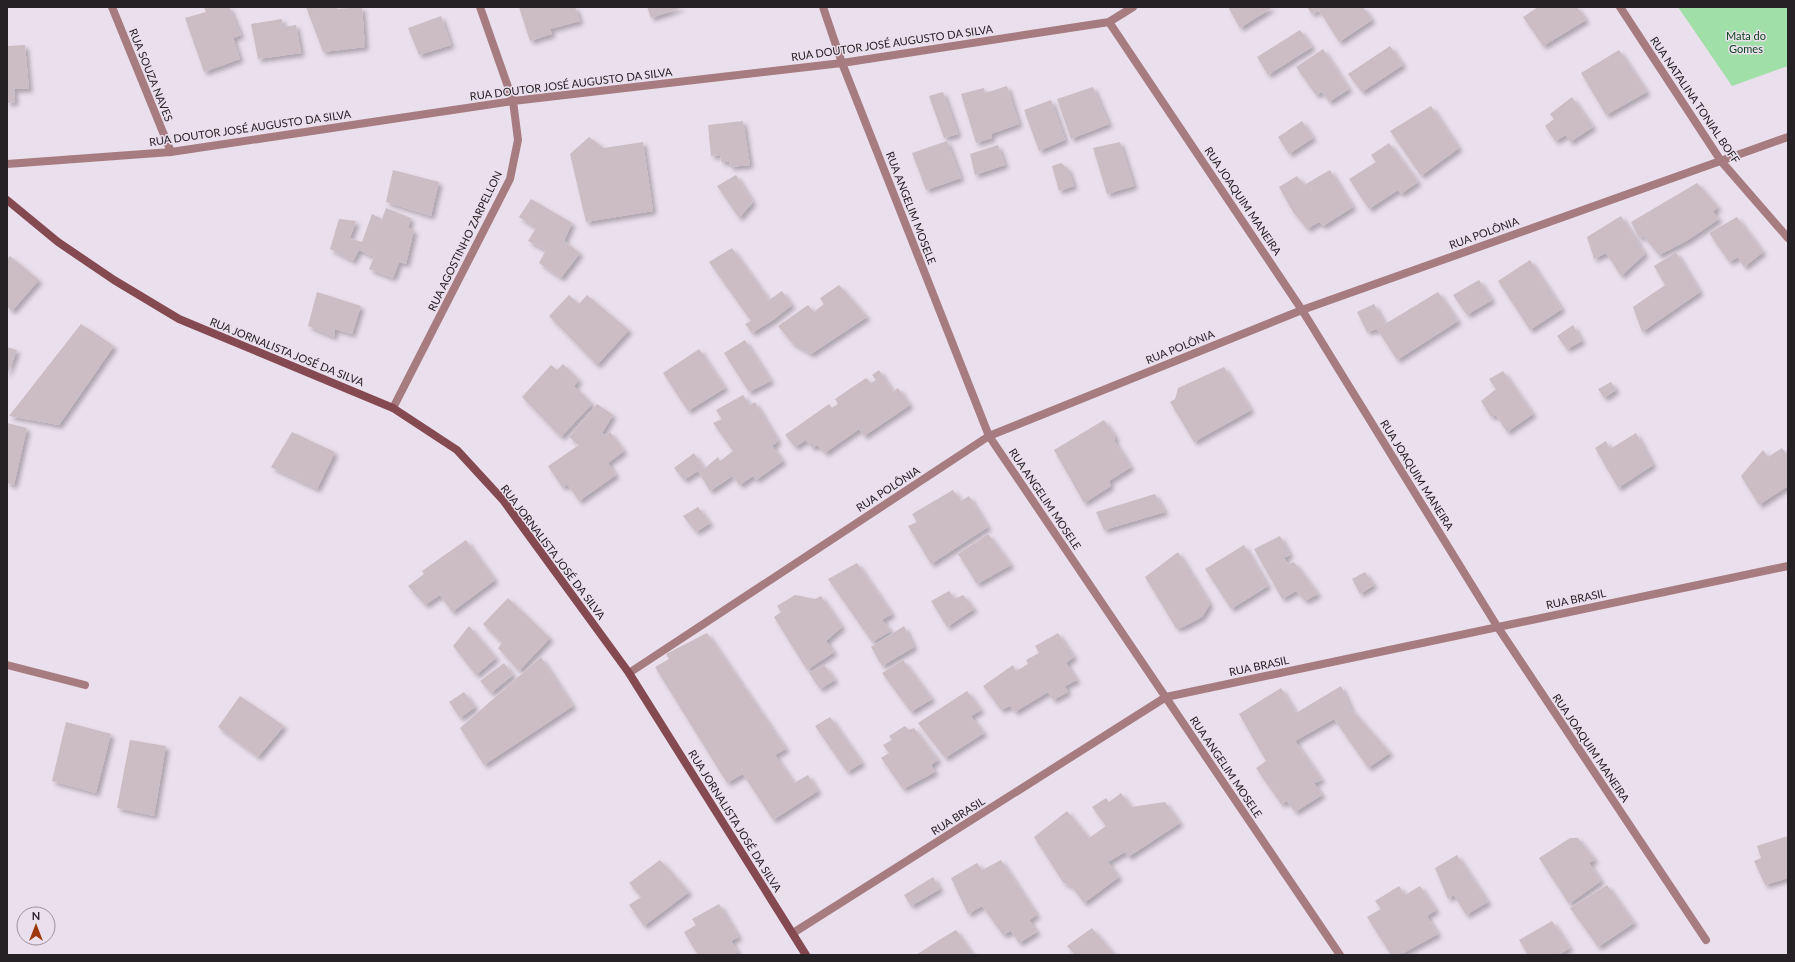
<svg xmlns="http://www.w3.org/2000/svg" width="1795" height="962" font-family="Lato,sans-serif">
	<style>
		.green { fill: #a1dfa9 }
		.building { fill: #ccbcc3; filter: url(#shadow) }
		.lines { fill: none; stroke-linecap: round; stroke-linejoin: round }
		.street { stroke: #a77c80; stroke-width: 8 }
		.secondary { stroke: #854a51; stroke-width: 8 }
		.labels { text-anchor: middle; stroke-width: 3; stroke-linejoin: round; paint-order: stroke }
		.park-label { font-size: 11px; fill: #0d441b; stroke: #eadfec }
		.street-label { font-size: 11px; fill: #252125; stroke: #eadfec }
	</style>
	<defs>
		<filter id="shadow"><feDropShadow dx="3.5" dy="3.5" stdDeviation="2" flood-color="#0004"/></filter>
	</defs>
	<rect width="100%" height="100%" fill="#eadfec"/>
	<!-- green -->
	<path class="green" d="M1678,7H1788V66L1732,86Z"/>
	<!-- building -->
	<path class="building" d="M204,7H229L241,35L233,38L240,59L204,72L185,18L206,12Z
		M306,7H337V9L362,7L365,47L323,52Z
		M519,7H575L580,21L550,29L552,34L530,41Z
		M647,7H683L651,18Z
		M1228,7H1273L1240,28Z
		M1307,7H1363L1372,20L1339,42L1319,10L1312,14Z
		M1538,7H1577L1586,20L1543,46L1523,17Z
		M441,16L451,45L419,55L408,28Z
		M282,19L283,27L296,25L301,53L258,59L251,24Z
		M1300,30L1312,47L1268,75L1257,57Z
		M25,45L29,89H14L15,102L7,103V46Z
		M1390,46L1403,65L1362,92L1348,74Z
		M1323,49L1349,89L1329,102L1322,92L1316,95L1296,67Z
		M1619,50L1647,92L1606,115L1581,73Z
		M1007,86L1019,124L991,134L992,138L976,143L961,94L984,88L985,93Z
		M1093,87L1109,124L1071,139L1057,99Z
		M943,92L958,134L944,138L929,96Z
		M1572,97L1593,127L1570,142L1566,135L1555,141L1545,126L1554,119L1550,114Z
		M1051,100L1065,140L1039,151L1024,110Z
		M1431,106L1459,148L1421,176L1390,131Z
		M743,121L750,165L730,167L729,162H721L720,155L711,156L708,125Z
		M1302,121L1313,138L1289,154L1278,137Z
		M589,137L604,148L643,142L653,211L586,222L570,154Z
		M947,141L961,178L926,190L912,153Z
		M1120,142L1134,186L1107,194L1093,148Z
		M1389,143L1418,182L1401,194L1398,190L1369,209L1349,179L1376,162L1371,155Z
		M998,145L1005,165L975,175L970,154Z
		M1061,163L1068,169L1074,186L1059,191L1052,166Z
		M393,170L439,182L431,216L386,202Z
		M1330,170L1353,207L1323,226L1319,222L1307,229L1293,212L1279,187L1297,176L1304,185Z
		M736,175L753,202L739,218L717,186Z
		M1697,183L1718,207L1713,212L1719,219L1688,240L1659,255L1643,236L1639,238L1631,222Z
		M531,199L572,223L564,241L580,253L561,278L539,263L546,250L528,241L536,228L519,217Z
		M386,208L411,218L408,228L414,230L406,264L399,262L393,278L369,269L374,257L359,250L353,261L330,249L339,219L356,221L350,238L362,242L372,214L382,219Z
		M1621,216L1645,254L1621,276L1606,253L1594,259L1587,237Z
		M1737,217L1763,252L1744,267L1738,257L1729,262L1709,233Z
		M732,248L769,300L782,291L792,305L773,320L752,333L745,324L751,321L709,262Z
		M1676,252L1700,292L1642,332L1633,307L1665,285L1654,266Z
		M10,256L39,280L12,311L7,306V259Z
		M1530,260L1562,309L1530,330L1498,281Z
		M1479,280L1492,300L1467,315L1453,295Z
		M839,285L867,317L811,354L792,343L778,326L808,305L814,312L824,304L820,298Z
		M317,292L361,306L352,334L335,329L334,337L308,326Z
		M1438,292L1458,321L1397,360L1377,329L1367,332L1357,312L1374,304L1385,324Z
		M569,295L579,304L587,295L629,330L597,365L549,316Z
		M81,324L114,346L59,425L9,416Z
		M1573,325L1582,341L1567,349L1557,336Z
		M745,340L771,381L749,392L724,353Z
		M7,347L17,350L7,375Z
		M699,349L725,388L688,411L663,373Z
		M563,364L579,380L574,386L592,404L561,437L522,397L551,365L557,370Z
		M1224,367L1251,410L1194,442L1170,402L1175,399L1178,388Z
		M879,370L893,392L898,388L910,405L864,436L859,429L825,453L817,445L812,448L806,440L795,447L785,435L829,404L832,408L838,404L835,399L866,378L871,383L876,380L872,375Z
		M1503,371L1533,414L1507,432L1496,415L1491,417L1481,401L1496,389L1489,379Z
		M1611,382L1616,390L1604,398L1598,389Z
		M743,395L750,405L755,402L778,441L772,446L783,461L756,480L753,476L740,485L723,465L731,477L710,491L698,471L684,480L674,468L694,453L704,469L718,457L720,461L733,451L713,423L722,419L716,410Z
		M597,404L613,415L602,433L604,435L610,432L624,451L608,463L616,475L579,501L568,485L562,487L548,466L579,445L569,437Z
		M1104,420L1115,436V442L1131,467L1109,481L1111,486L1084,503L1054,450Z
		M7,423L27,428L14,485L7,483Z
		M292,432L335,452L317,489L271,467Z
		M1636,433L1653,465L1618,488L1595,448L1606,441L1610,449Z
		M1782,448L1788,456V486L1759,505L1741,476L1763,450L1768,457Z
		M953,490L961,501L969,496L988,527L931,564L908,526L917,522L912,514Z
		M1155,494L1165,512L1104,530L1096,512Z
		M698,507L710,523L696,532L683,516Z
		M988,534L1011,565L977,584L958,554Z
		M1280,536L1290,555L1284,558L1288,564L1294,562L1318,594L1305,601L1296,591L1282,599L1254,549Z
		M466,540L495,580L452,612L440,595L425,605L408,586L424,574L422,571Z
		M1244,545L1268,586L1231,609L1205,569Z
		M1178,552L1210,604L1202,617L1183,627L1176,628L1145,577Z
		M857,563L892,614L882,620L891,631L872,642L828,579Z
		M1365,572L1374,585L1360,594L1352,579Z
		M949,591L955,599L963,595L974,609L947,627L931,601Z
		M795,595L815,599L821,596L842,627L826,641L834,652L807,670L774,617L781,612L777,606Z
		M508,598L550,638L519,671L498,648L502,643L483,624Z
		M469,626L496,658L476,675L453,646Z
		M904,626L914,647L882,666L871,647Z
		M707,633L786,749L775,755L794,783L808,775L818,791L773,820L743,774L727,783L655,667L669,659L666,654Z
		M1058,633L1074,657L1066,663L1077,680L1065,686L1068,692L1053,700L1048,692L1015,712L1010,706L1001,710L983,686L1013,665L1016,671L1028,664L1026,660L1039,653L1035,646Z
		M541,657L573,706L484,765L460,728Z
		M903,660L932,699L911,712L882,673Z
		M504,663L513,675L491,693L480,681Z
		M824,665L835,680L820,689L809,673Z
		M1341,686L1351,709L1390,753L1368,768L1334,719L1295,741L1322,780L1314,783L1322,795L1295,812L1287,801L1281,804L1256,768L1266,761L1239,714L1281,688L1296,713Z
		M967,691L981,710L971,716L984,733L945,758L918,723Z
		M464,692L475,707L460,718L449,702Z
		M240,696L284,726L258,757L218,727Z
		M830,717L862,763L847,772L815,726Z
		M66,722L111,734L96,793L52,781Z
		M905,726L909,730L914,728L938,760L931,765L935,772L903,789L881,758L889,753L883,745L892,740L889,736Z
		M130,740L166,746L154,816L117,808Z
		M1121,793L1131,807L1165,802L1180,823L1128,857L1125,852L1108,862L1119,877L1084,903L1072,887L1063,882L1034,837L1067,811L1089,838L1106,826L1092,807L1106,798L1109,802Z
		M1788,836V878L1765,885L1754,861L1761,858L1757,846Z
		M1570,838H1578L1595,860L1589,863L1601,881L1569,904L1539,858Z
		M1457,855L1488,902L1466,915L1454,895L1448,899L1435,868Z
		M660,860L689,892L644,926L629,905L641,897L629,883Z
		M1001,860L1037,915L1029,920L1037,932L1019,943L1011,931L1003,935L982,906L968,914L951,878L977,863L982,870Z
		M933,877L940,889L911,906L904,895Z
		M1607,885L1634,923L1598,947L1570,908Z
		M1399,886L1405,895L1420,886L1436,910L1427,916L1438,934L1400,955H1391L1367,917L1381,909L1375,901Z
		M719,904L739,937L731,941L738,952L733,955H698L684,932L696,925L692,919Z
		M1552,921L1570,948L1558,955H1528L1519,940Z
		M1092,928L1115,955H1075L1067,946Z
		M956,930L973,955H916L944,937Z"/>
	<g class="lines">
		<!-- street -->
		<path class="street" d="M112,7L171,152
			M823,7L842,63L989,436L1340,955
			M1620,7L1721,161L1788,238
			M1109,22L1302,310L1497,626L1706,940
			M7,164L171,152L513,101L842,63L1109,22L1133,7
			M393,408L510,179L518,140L513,101L480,7
			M7,665L85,685
			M629,673L989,436L1302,310L1788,137
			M793,933L1166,697L1788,566"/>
		<!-- secondary -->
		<path class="secondary" d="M7,200L58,242L114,280L179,319L393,408L457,450L503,500L629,673L806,955"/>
	</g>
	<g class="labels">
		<!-- park labels -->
		<g class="park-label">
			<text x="1746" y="40">Mata do<tspan x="1746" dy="13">Gomes</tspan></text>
		</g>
		<!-- street labels -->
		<g class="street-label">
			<text transform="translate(892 43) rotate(-8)" y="4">RUA DOUTOR JOSÉ AUGUSTO DA SILVA</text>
			<text transform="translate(151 75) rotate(68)" y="4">RUA SOUZA NAVES</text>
			<text transform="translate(571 84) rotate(-7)" y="4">RUA DOUTOR JOSÉ AUGUSTO DA SILVA</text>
			<text transform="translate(1695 100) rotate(56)" y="4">RUA NATALINA TONIAL BOFF</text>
			<text transform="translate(250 128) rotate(-8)" y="4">RUA DOUTOR JOSÉ AUGUSTO DA SILVA</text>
			<text transform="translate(1243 201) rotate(56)" y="4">RUA JOAQUIM MANEIRA</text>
			<text transform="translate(911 208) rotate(69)" y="4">RUA ANGELIM MOSELE</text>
			<text transform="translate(1484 233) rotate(-20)" y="4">RUA POLÔNIA</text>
			<text transform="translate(465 241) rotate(-64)" y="4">RUA AGOSTINHO ZARPELLON</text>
			<text transform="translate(1180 347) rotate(-22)" y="4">RUA POLÔNIA</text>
			<text transform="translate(287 352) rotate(22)" y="4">RUA JORNALISTA JOSÉ DA SILVA</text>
			<text transform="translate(1417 475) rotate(58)" y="4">RUA JOAQUIM MANEIRA</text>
			<text transform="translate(888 489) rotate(-33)" y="4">RUA POLÔNIA</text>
			<text transform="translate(1045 499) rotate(56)" y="4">RUA ANGELIM MOSELE</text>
			<text transform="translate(553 552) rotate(53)" y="4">RUA JORNALISTA JOSÉ DA SILVA</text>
			<text transform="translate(1576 599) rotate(-12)" y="4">RUA BRASIL</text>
			<text transform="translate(1259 666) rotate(-12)" y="4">RUA BRASIL</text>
			<text transform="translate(1591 748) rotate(56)" y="4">RUA JOAQUIM MANEIRA</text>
			<text transform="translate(1226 767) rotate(56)" y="4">RUA ANGELIM MOSELE</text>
			<text transform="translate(958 816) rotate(-32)" y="4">RUA BRASIL</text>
			<text transform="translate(735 821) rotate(58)" y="4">RUA JORNALISTA JOSÉ DA SILVA</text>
		</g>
	</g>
	<!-- border -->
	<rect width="1795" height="962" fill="none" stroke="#252125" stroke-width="16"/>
	<!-- north arrow -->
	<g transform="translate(36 926)"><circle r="19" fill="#eadfec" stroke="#9b939c"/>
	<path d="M0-3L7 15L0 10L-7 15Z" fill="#9d370a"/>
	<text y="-6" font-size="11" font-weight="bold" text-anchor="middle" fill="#252125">N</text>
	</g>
</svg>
